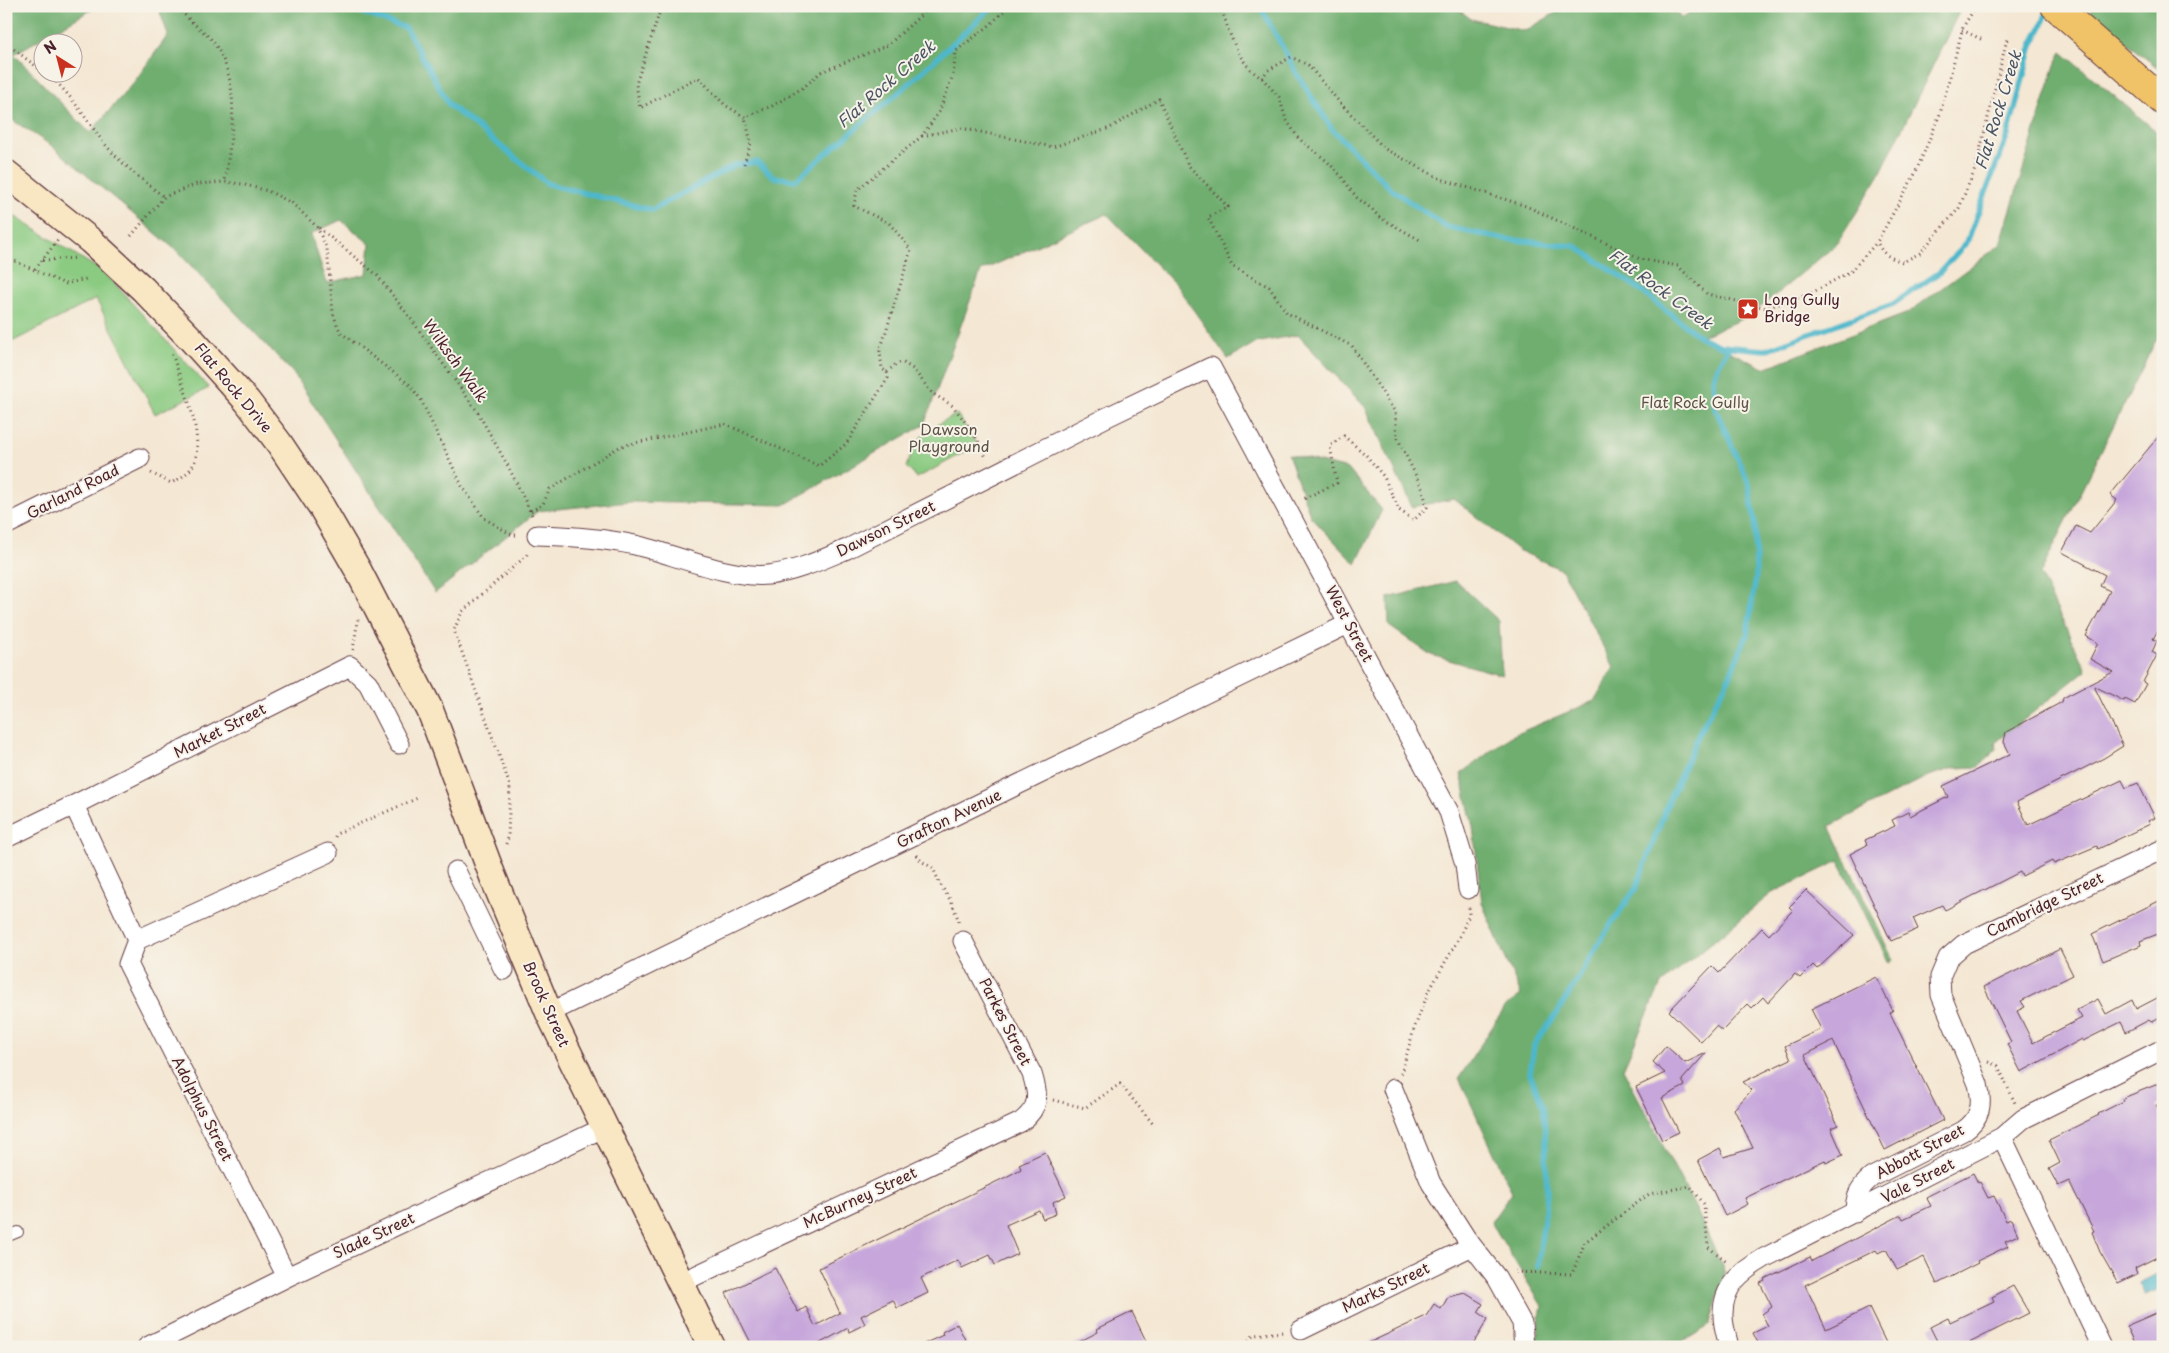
<svg xmlns="http://www.w3.org/2000/svg" width="2169" height="1353" font-family="'Playpen Sans',sans-serif">
	<style>
		.green { fill: #8aca81; stroke: #6a7456 }
		.forest { fill: #6fae6f; stroke: #5c664d; fill-rule: evenodd }
		.water { fill: #4db7cb; stroke: #4c6b7b }
		.lines { fill: none; stroke-linecap: round; stroke-linejoin: round }
		.stream { stroke: #4db7cb; stroke-width: 5.5 }
		.building { fill: #c7a7db }
		.service-casing { stroke: #643d44; stroke-width: 12 }
		.minor-casing { stroke: #643d44; stroke-width: 21 }
		.secondary-casing { stroke: #643d44; stroke-width: 29 }
		.primary-casing { stroke: #643d44; stroke-width: 30 }
		.path { stroke: #643d44; stroke-width: 3; stroke-dasharray: 1 4; stroke-linecap: butt }
		.service { stroke: #fff; stroke-width: 10 }
		.minor { stroke: #fff; stroke-width: 19 }
		.secondary { stroke: #f9e7c3; stroke-width: 26 }
		.primary { stroke: #f0c369; stroke-width: 28 }
		.labels { text-anchor: middle; stroke-width: 4; stroke-linejoin: round; paint-order: stroke }
		.poi-label { font-size: 15px; fill: #4a1f2b; stroke: #f7f3e8; text-anchor: start }
		.street-label { font-size: 15px; fill: #4a1f2b; stroke: #f7f3e8 }
		.park-label { font-size: 15px; fill: #5d5245; stroke: #f7f3e8 }
		.water-label { font-size: 16px; font-style: italic; fill: #4b5463; stroke: #f7f3e8 }
	</style>
	<rect width="100%" height="100%" fill="#f7f3e8"/>
	<filter id="ink" filterUnits="userSpaceOnUse"><feTurbulence type="fractalNoise" baseFrequency=".02" numOctaves="2"/><feDisplacementMap in="SourceGraphic" scale="10" xChannelSelector="R" yChannelSelector="G"/><feConvolveMatrix kernelMatrix="1 2 1 2 8 2 1 2 1" color-interpolation-filters="sRGB"/></filter>
	<filter id="wash" filterUnits="userSpaceOnUse"><feTurbulence type="fractalNoise" baseFrequency=".0096" numOctaves="4" result="noise"/><feDisplacementMap in="SourceGraphic" scale="20" xChannelSelector="R" yChannelSelector="G"/><feGaussianBlur stdDeviation="1.12" result="paint"/><feColorMatrix in="noise" values="0 0 0 0 0 0 0 0 0 0 0 0 0 0 0 0 0 1.4 0 .05"/><feComposite in="paint" operator="in"/></filter>
	<g filter="url(#wash)">
		<rect width="100%" height="100%" fill="#f4e7d3"/>
		<!-- green -->
		<path class="green" d="M6,211L105,273L209,388L155,414L96,299L6,345Z
			M957,414L978,445L917,478L906,467C919,432 925,431 957,414Z"/>
		<!-- forest -->
		<path class="forest" d="M6,6H98L14,54L90,133L134,82L168,35L158,6H1454L1471,19L1525,31L1567,6H1671L1682,18L1698,6H1962L1879,176L1837,244L1751,315L1700,337L1764,368L1908,313L2000,245L2055,65L2062,52L2163,137V326L2040,574L2086,670L1995,743L1997,749L1978,767L1955,768L1928,776L1830,826L1893,960L1889,963L1839,861L1772,893L1661,984L1623,1069L1697,1211L1725,1273L1709,1326L1674,1347H1535L1542,1306L1491,1222L1512,1192L1459,1078L1506,1006L1521,995L1482,903L1473,827L1461,774L1509,737L1594,701L1614,667L1562,570L1518,550L1454,499L1412,507L1365,407L1298,335L1255,343L1228,359L1176,285L1107,214L981,271L924,425L784,505L629,502L538,511L435,593L293,373L177,251L52,146L6,116ZM341,220L370,244L367,274L327,283L311,234Z
			M2093,6H2163V72L2089,13Z
			M1288,454L1348,469L1382,510L1356,564L1311,517Z
			M1456,581L1499,621L1502,675L1431,655L1389,626L1388,598Z"/>
		<!-- water -->
		<path class="water" d="M2159,1273L2163,1280V1288L2145,1295L2139,1283Z"/>
		<g class="lines">
			<!-- stream -->
			<path class="stream" d="M343,6L406,28L449,105L548,184L652,210L735,165L757,162L774,177L795,180L911,82L993,6
				M1260,6L1300,79L1332,129L1391,189L1446,227L1504,239L1575,246L1635,286L1700,337L1721,346L1765,350L1893,304L1940,272L1967,242L2008,134L2032,45L2042,26L2048,8
				M1538,1266L1547,1195L1546,1147L1543,1106L1530,1074L1534,1045L1558,1012L1605,933L1636,888L1669,800L1702,727L1727,682L1747,635L1756,577L1755,524L1749,484L1715,408L1713,379L1720,362L1729,347"/>
		</g>
		<g id="blocks">
			<!-- building -->
			<path class="building" d="M2163,431V621L2153,639L2157,641L2152,652L2157,655L2143,682L2146,684L2135,704L2125,699L2124,701L2094,686L2123,746L2104,758L2017,802L2028,825L2122,780L2126,788L2138,783L2155,818L2148,821L2150,824L2098,849L2097,846L2054,864L2052,861L2022,876L2020,872L1945,910L1942,905L1913,918L1918,929L1891,941L1850,854L1867,845L1865,840L1895,826L1892,820L1908,812L1910,816L1948,797L1943,786L2010,754L2004,742L2006,732L2062,702L2063,698L2113,672L2090,659L2098,643L2086,636L2110,591L2100,586L2105,575L2062,552L2076,526L2090,533L2117,500L2110,495Z
				M1806,890L1854,935L1817,969L1813,965L1800,978L1795,974L1768,1003L1763,997L1752,1008L1748,1004L1722,1031L1716,1026L1701,1042L1669,1011L1712,966L1719,973L1762,928L1769,935L1793,910L1789,907Z
				M2163,899V932L2140,941L2141,945L2103,961L2092,934Z
				M2060,949L2073,975L2021,1001L2025,1007L2017,1011L2033,1043L2082,1018L2077,1010L2098,999L2106,1014L2132,1000L2136,1009L2163,995V1015L2151,1022L2149,1020L2126,1032L2121,1022L2083,1041L2082,1039L2021,1072L2007,1044L2011,1042L1984,987Z
				M1876,977L1893,1011L1890,1013L1943,1120L1885,1150L1833,1041L1805,1055L1838,1125L1831,1128L1843,1155L1826,1163L1825,1160L1745,1198L1748,1204L1725,1216L1698,1160L1720,1148L1724,1157L1753,1148L1734,1109L1752,1090L1743,1082L1791,1059L1785,1046L1821,1029L1811,1009Z
				M1666,1046L1685,1063L1706,1053L1682,1080L1685,1086L1662,1098L1679,1132L1662,1140L1636,1087L1665,1073L1653,1062Z
				M2163,1082V1102L2156,1105L2163,1120V1254L2135,1268L2137,1274L2118,1283L2100,1252L2092,1232L2094,1231L2069,1181L2058,1186L2049,1169L2060,1163L2049,1140L2099,1115L2098,1114L2124,1101L2123,1098Z
				M1045,1152L1066,1196L1053,1202L1056,1214L1043,1219L1039,1210L1006,1225L1018,1254L995,1265L990,1255L962,1268L958,1260L921,1278L928,1293L897,1308L893,1300L861,1316L865,1324L849,1332L848,1328L813,1347H753L726,1293L775,1268L798,1312L806,1307L815,1326L840,1313L819,1268L1006,1177L1021,1169L1019,1164Z
				M1973,1173L1978,1183L1980,1182L1988,1198L1994,1196L2006,1221L2011,1219L2018,1235L2005,1241L2008,1246L1977,1261L1978,1263L1937,1284L1924,1257L1897,1270L1886,1249L1878,1253L1876,1250L1805,1285L1826,1329L1869,1308L1888,1347H1760L1753,1333L1768,1326L1762,1314L1772,1307L1760,1283L1765,1281L1764,1279L1810,1257L1812,1261L1901,1215L1903,1219L1931,1206L1926,1197Z
				M2013,1286L2029,1313L1961,1347H1940L1930,1327L1948,1318L1950,1322L1994,1301L1992,1297Z
				M1465,1293L1483,1304L1478,1312L1488,1319L1471,1347H1360L1426,1316L1434,1304L1441,1309L1448,1297Z
				M2163,1310V1347H2136L2126,1326Z
				M1132,1312L1149,1347H1069L1098,1332L1097,1329Z
				M957,1324L969,1347H917L943,1335L942,1332Z"/>
		</g>
	</g>
	<g filter="url(#ink)">
		<use href="#blocks" fill-opacity="0" stroke="#643d44" stroke-width="1"/>
		<g class="lines">
			<!-- service casing -->
			<g class="service-casing">
				<path id="service" d="M6,1237L18,1232"/>
			</g>
			<!-- minor casing -->
			<g class="minor-casing">
				<path id="minor" d="M6,525L140,458
					M537,535C570,536 602,538 635,545C673,554 730,579 768,575C795,572 821,560 847,549L1105,418L1211,367L1449,812L1465,864L1468,889
					M74,805L137,940
					M6,838L74,805L350,666L368,683L399,744
					M456,871L504,970
					M549,1013L1348,624
					M1393,1089L1431,1183L1466,1238L1497,1278L1522,1323L1524,1347
					M2002,1137L2102,1347
					M1855,1213C1855,1197 1859,1187 1872,1177L1963,1131C1981,1119 1983,1104 1978,1084L1941,995L1940,977L1948,958L1964,944L2163,849
					M287,1277L128,964L137,940L328,853
					M680,1283L1021,1122C1040,1107 1039,1096 1032,1074L963,941
					M1301,1330L1472,1246
					M147,1347L287,1277L603,1128
					M1729,1347C1727,1337 1723,1326 1723,1316C1722,1286 1742,1271 1764,1258L2002,1137L2023,1119L2163,1049"/>
			</g>
			<!-- secondary casing -->
			<g class="secondary-casing">
				<path id="secondary" d="M6,173L91,241L143,289L192,340L247,401L279,443L321,506L358,570L430,710L493,877L549,1013L712,1347"/>
			</g>
			<!-- primary casing -->
			<g class="primary-casing">
				<path id="primary" d="M2055,6L2163,101"/>
			</g>
			<!-- path -->
			<path class="path" d="M180,6C185,21 205,30 214,43C243,86 231,134 225,182
				M653,6L659,14L636,84L640,108L698,77L725,105L745,117L772,106L804,87L821,72L888,45L931,6
				M996,6L1004,10
				M1221,6C1228,30 1238,65 1262,78L1267,71L1291,57L1308,65L1341,104L1385,149L1441,179L1526,206L1640,259L1678,266L1707,294L1766,308L1810,294L1851,271L1877,242
				M1976,6L1963,27L1940,114L1915,174L1877,242C1883,255 1890,258 1903,262L1920,253L1959,208L1976,167L2007,39
				M1962,30L1983,40
				M6,43L42,71
				M45,72C71,93 84,117 104,143C120,163 144,181 164,197
				M1262,78L1279,97L1286,119L1298,138L1327,161L1341,176L1356,197L1372,209L1379,217L1420,240
				M922,136L961,128L1053,147L1110,128L1159,99L1188,165L1228,207L1208,217L1232,266L1269,287L1287,313L1352,346L1395,412L1397,437L1423,490L1427,507L1414,520L1399,510L1384,477L1366,455L1344,436L1330,446L1337,483L1301,500
				M744,164L751,143L745,117
				M319,228L377,275L411,319L477,411L508,466L533,517
				M131,236L164,197L197,184L225,182L242,184L268,191L292,203L317,227L327,249L333,313L340,332L410,385L421,400L462,486L484,518L512,535H519
				M6,257L65,284L86,279
				M43,260L77,258
				M35,269L58,240
				M887,372L896,364L902,362L913,369L932,393L953,406L975,435L987,459
				M151,473L171,483C182,478 195,469 196,456C201,422 181,385 172,352
				M531,511L543,504L550,489L621,446L725,424L819,466L846,444L888,378L887,372L882,369L880,351L911,250L889,223L854,206L857,190L922,136L939,112L953,75L956,51L990,25L1009,6
				M353,650L358,619
				M335,837L336,834L420,797
				M506,844L508,838L510,786L454,630L462,612L526,556L529,551
				M917,855L921,861L933,868L940,884L951,901L960,924
				M1988,1062L1998,1066L2015,1103
				M1401,1074L1414,1029L1428,993L1461,934L1469,915V905
				M1053,1100L1085,1108L1120,1084L1154,1125
				M1515,1272L1572,1274L1585,1242L1649,1194L1690,1186L1704,1204L1708,1247L1728,1262
				M1241,1347L1254,1335L1283,1332"/>
			<!-- service -->
			<use href="#service" class="service"/>
			<!-- minor -->
			<use href="#minor" class="minor"/>
			<!-- secondary -->
			<use href="#secondary" class="secondary"/>
			<!-- primary -->
			<use href="#primary" class="primary"/>
		</g>
	</g>
	<!-- icons -->
	<defs>
		<g id="sight-square" transform="scale(1.125)"><rect x="-9" y="-9" width="18" height="18" rx="4" fill="#c8321e" stroke="#f7f3e8"/><path d="M0-6L1.8-2.2L6-1.7L2.9 1.2L3.7 5.4L0 3.3L-3.7 5.4L-2.9 1.2L-6-1.7L-1.8-2.2Z" fill="#fff"/></g>
	</defs>
	<g fill-rule="evenodd">
		<use href="#sight-square" x="1748" y="309"/>
	</g>
	<g class="labels">
		<!-- poi labels -->
		<g class="poi-label">
			<text x="1764" y="305">Long Gully<tspan x="1764" dy="17">Bridge</tspan></text>
		</g>
		<!-- street labels -->
		<g class="street-label">
			<text transform="translate(455 361) rotate(54)" y="5">Wilksch Walk</text>
			<text transform="translate(233 388) rotate(50)" y="5">Flat Rock Drive</text>
			<text transform="translate(73 492) rotate(-27)" y="5">Garland Road</text>
			<text transform="translate(886 529) rotate(-26)" y="5">Dawson Street</text>
			<text transform="translate(1349 624) rotate(62)" y="5">West Street</text>
			<text transform="translate(220 731) rotate(-27)" y="5">Market Street</text>
			<text transform="translate(949 819) rotate(-26)" y="5">Grafton Avenue</text>
			<text transform="translate(2045 905) rotate(-26)" y="5">Cambridge Street</text>
			<text transform="translate(546 1004) rotate(66)" y="5">Brook Street</text>
			<text transform="translate(1005 1022) rotate(63)" y="5">Parkes Street</text>
			<text transform="translate(202 1109) rotate(63)" y="5">Adolphus Street</text>
			<text transform="translate(1920 1152) rotate(-28)" y="5">Abbott Street</text>
			<text transform="translate(1918 1181) rotate(-27)" y="5">Vale Street</text>
			<text transform="translate(860 1198) rotate(-25)" y="5">McBurney Street</text>
			<text transform="translate(374 1236) rotate(-25)" y="5">Slade Street</text>
			<text transform="translate(1386 1288) rotate(-26)" y="5">Marks Street</text>
		</g>
		<!-- park labels -->
		<g class="park-label">
			<text x="1695" y="408">Flat Rock Gully</text>
			<text x="949" y="435">Dawson<tspan x="949" dy="17">Playground</tspan></text>
		</g>
		<!-- water labels -->
		<g class="water-label">
			<text transform="translate(886 84) rotate(-41)" y="6">Flat Rock Creek</text>
			<text transform="translate(1998 110) rotate(-73)" y="6">Flat Rock Creek</text>
			<text transform="translate(1661 289) rotate(36)" y="6">Flat Rock Creek</text>
		</g>
	</g>
	<!-- margin -->
	<rect width="2169" height="1353" fill="none" stroke="#f7f3e8" stroke-width="25"/>
	<!-- north arrow -->
	<g transform="translate(58 58) rotate(324)"><circle r="24" fill="#f7f3e8" stroke="#b29e9c"/>
	<path d="M0-4L9 19L0 12L-9 19Z" fill="#c8321e"/>
	<text y="-8" font-size="14" font-weight="bold" text-anchor="middle" fill="#4a1f2b">N</text>
	</g>
</svg>
